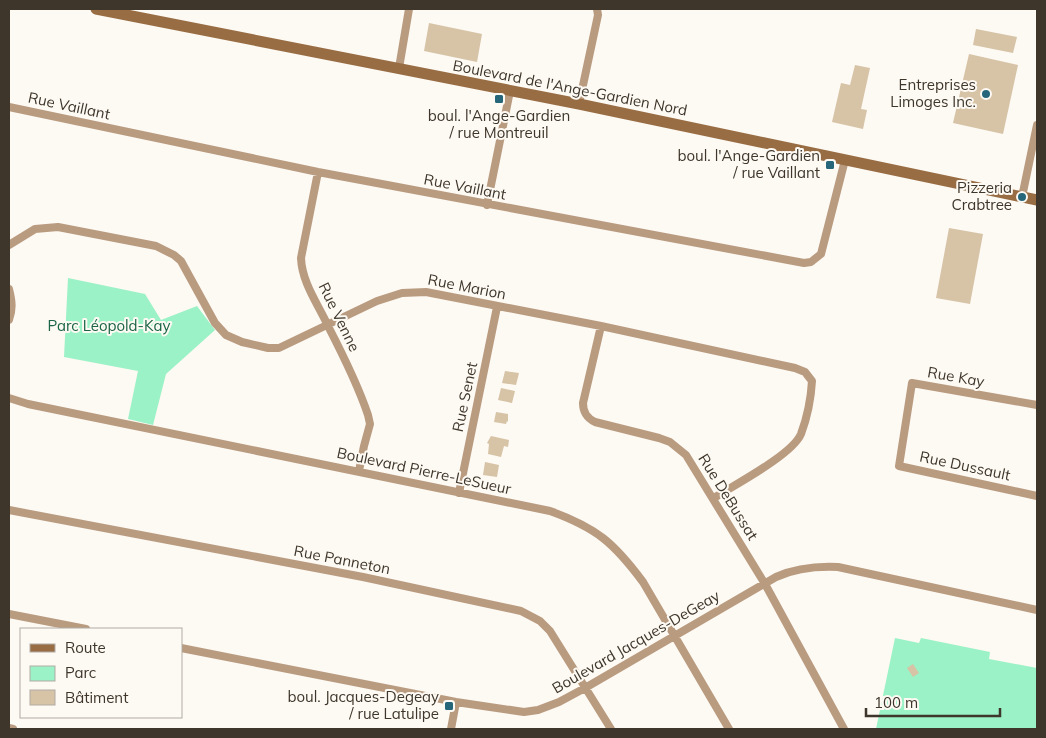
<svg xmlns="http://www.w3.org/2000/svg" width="1046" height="738" font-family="Mulish,sans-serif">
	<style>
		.green { fill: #9bf2c6 }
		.building { fill: #d7c3a6 }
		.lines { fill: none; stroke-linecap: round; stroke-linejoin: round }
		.minor { stroke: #b99b80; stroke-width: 8 }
		.secondary { stroke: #996d44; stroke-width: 11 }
		.poi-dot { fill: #25667a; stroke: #fdf9f3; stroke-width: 2 }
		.labels { text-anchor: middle; stroke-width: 4; stroke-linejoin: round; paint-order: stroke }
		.poi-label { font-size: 15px; fill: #3e362b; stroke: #fdf9f3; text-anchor: end }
		.street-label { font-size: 15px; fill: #3e362b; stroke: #fdf9f3 }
		.park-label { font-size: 15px; fill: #1b6546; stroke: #fdf9f3 }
	</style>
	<rect width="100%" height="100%" fill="#fdf9f3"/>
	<!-- green -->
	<path class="green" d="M68,278L145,294L161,320L197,306L215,330L166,374L153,425L128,419L138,371L64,357Z
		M895,638L919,643L921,638L990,652L989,659L1037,668V729H876Z"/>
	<!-- building -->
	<path class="building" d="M429,23L482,34L477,62L424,51Z
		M976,29L1017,37L1013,53L973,45Z
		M969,54L1018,65L1003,134L953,123Z
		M855,65L870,68L861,109L867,110L863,129L832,122L841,83L850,85Z
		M949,228L983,234L970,304L936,298Z
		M505,371L519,373L516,385L502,383Z
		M501,388L515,391L512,403L498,400Z
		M496,412L508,414V422L507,421L506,424L494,422Z
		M491,436L509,440L508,447L504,446L501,457L488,454L489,444L487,443Z
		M485,462L499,465L497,477L483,475Z
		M913,664L919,673L913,677L907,668Z"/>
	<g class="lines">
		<!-- minor -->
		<path class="minor" d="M399,68L409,9
			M579,104L598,15L597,9
			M9,107L318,172L804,263L811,262L821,254L845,160
			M318,172L301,258C302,283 318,304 328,326C343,355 358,385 368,415L370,424L364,446L359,471
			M1022,197L1037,125
			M487,205L510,91
			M9,245L35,229L58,227L156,246L174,255L181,261L215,323L226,335L242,342L268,348H279L377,301L402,293L426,292L601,326L795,368L805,372L812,381C811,398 807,418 801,434C792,455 734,485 714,498
			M9,289C12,301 13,309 9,320
			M601,326L583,403C583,413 587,418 595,422L659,438L670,442L686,455L765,584L844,729
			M9,398L28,404L550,511C597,528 614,543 643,582L729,729
			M1037,405L912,383L899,466L1037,496
			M459,493L497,307
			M9,510L363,577L521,611L540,621L550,631L611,729
			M9,614L86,629
			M181,648L456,702L524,712L538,710L559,702L585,688L776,577C796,568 816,566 838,567L1037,610
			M9,728L13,729
			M451,729L456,702"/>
		<!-- secondary -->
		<path class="secondary" d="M96,9L579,104L1037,200"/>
	</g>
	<!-- markers -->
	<g class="poi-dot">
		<circle cx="986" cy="94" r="5"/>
		<rect x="494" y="94" width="10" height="10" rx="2.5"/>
		<rect x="825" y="160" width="10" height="10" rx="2.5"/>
		<circle cx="1022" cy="197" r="5"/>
		<rect x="444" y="701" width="10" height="10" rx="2.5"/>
	</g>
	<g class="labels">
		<!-- poi labels -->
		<g class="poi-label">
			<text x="976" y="90">Entreprises<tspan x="976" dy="17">Limoges Inc.</tspan></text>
			<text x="499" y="121" text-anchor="middle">boul. l'Ange-Gardien<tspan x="499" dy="17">/ rue Montreuil</tspan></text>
			<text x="820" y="161">boul. l'Ange-Gardien<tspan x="820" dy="17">/ rue Vaillant</tspan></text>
			<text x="1012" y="193">Pizzeria<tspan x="1012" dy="17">Crabtree</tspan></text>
			<text x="439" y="702">boul. Jacques-Degeay<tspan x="439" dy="17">/ rue Latulipe</tspan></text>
		</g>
		<!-- street labels -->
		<g class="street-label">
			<text transform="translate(570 88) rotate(11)" y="5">Boulevard de l'Ange-Gardien Nord</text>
			<text transform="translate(69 106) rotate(12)" y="5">Rue Vaillant</text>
			<text transform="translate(465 187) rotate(11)" y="5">Rue Vaillant</text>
			<text transform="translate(467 287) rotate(11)" y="5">Rue Marion</text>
			<text transform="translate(339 317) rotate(64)" y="5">Rue Venne</text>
			<text transform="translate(956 377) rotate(10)" y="5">Rue Kay</text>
			<text transform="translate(465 397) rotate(-78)" y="5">Rue Senet</text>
			<text transform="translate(965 466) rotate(12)" y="5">Rue Dussault</text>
			<text transform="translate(424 471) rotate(12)" y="5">Boulevard Pierre-LeSueur</text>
			<text transform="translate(728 497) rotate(58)" y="5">Rue DeBussat</text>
			<text transform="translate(342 560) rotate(11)" y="5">Rue Panneton</text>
			<text transform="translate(636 642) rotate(-30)" y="5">Boulevard Jacques-DeGeay</text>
		</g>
		<!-- park labels -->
		<g class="park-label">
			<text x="109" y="331">Parc Léopold-Kay</text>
		</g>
	</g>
	<!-- border -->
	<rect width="1046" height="738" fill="none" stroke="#3e362b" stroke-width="20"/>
	<!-- legend -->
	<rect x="20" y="628" width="162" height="90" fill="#fdf9f3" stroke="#b1aba3"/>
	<rect x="30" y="644" width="25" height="8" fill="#996d44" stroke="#b1aba3"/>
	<text x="65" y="653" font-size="15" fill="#3e362b">Route</text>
	<rect x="30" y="666" width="25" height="15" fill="#9bf2c6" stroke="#b1aba3"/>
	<text x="65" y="678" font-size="15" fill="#3e362b">Parc</text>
	<rect x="30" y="690" width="25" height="15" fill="#d7c3a6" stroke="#b1aba3"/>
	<text x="65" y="703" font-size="15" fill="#3e362b">Bâtiment</text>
	<!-- scale -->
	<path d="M866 708v8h134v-8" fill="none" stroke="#3e362b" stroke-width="2.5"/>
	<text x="874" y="708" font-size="15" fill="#3e362b" stroke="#fdf9f3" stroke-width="4" paint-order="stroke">100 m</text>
</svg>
